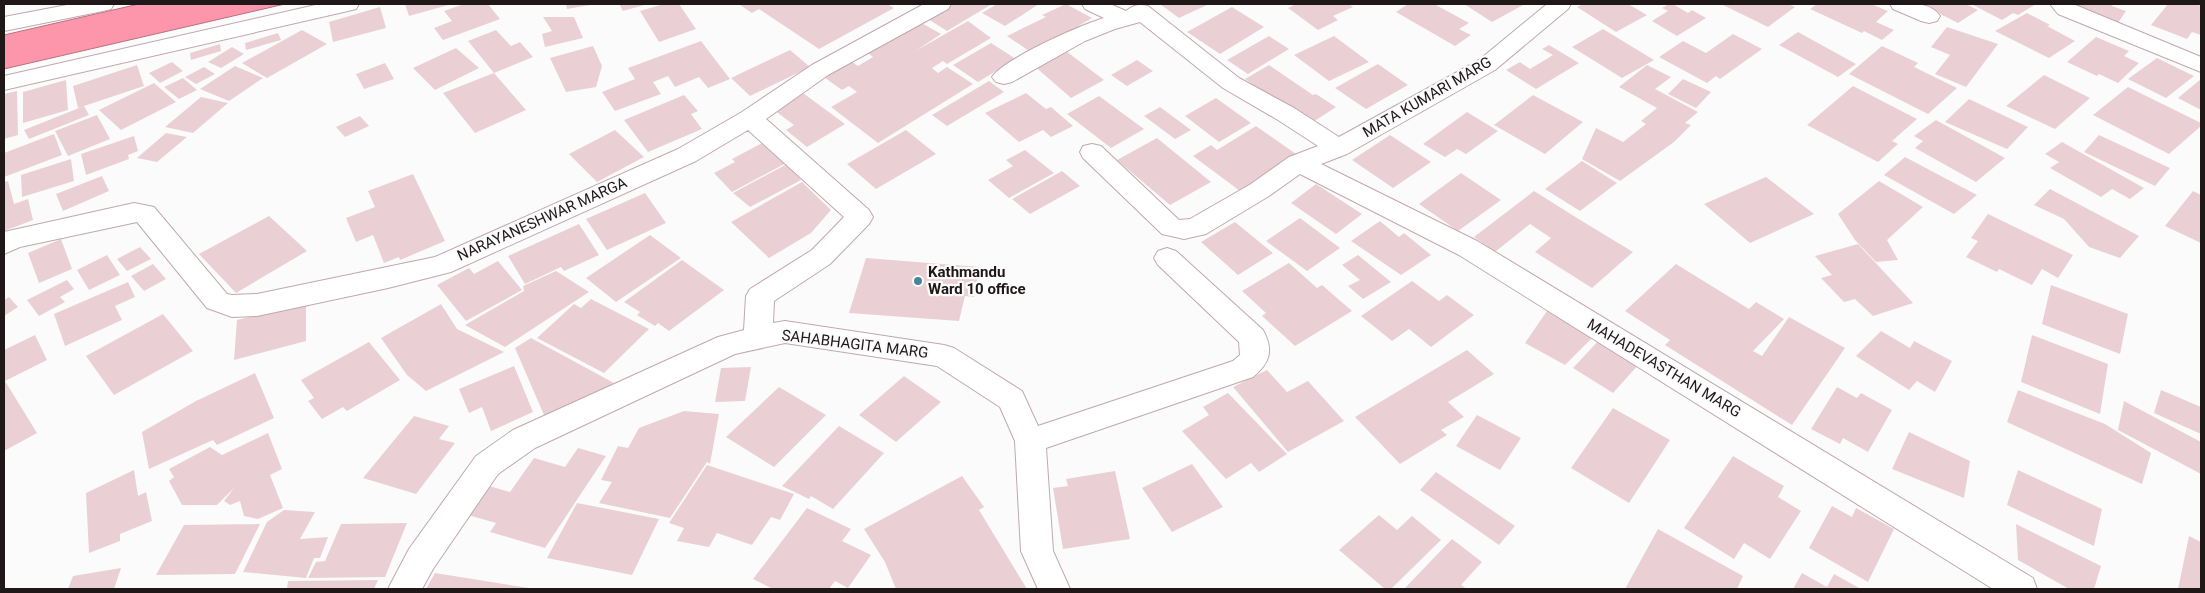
<svg xmlns="http://www.w3.org/2000/svg" width="2205" height="593" font-family="Roboto,sans-serif">
	<style>
		.water { fill: #fd96ab; stroke: #ba707f }
		.building { fill: #ead0d4 }
		.lines { fill: none; stroke-linecap: round; stroke-linejoin: round }
		.minor-casing { stroke: #c1a8ac; stroke-width: 2 }
		.minor { fill: #fff; fill-rule: evenodd }
		.poi-dot { fill: #458798; stroke: #fbfbfb; stroke-width: 2 }
		.labels { text-anchor: middle; stroke-width: 4.5; stroke-linejoin: round; paint-order: stroke }
		.street-label { font-size: 15px; fill: #1f1718; stroke: #fbfbfb }
		.poi-label { font-size: 15px; font-weight: bold; fill: #1f1718; stroke: #fbfbfb; text-anchor: start }
	</style>
	<rect width="100%" height="100%" fill="#fbfbfb"/>
	<!-- water -->
	<path class="water" d="M139,4H285L4,69V35Z"/>
	<!-- building -->
	<path class="building" d="M405,4H452L409,16Z
		M464,4H488L500,19L443,40L434,28L452,21L444,11Z
		M566,4H590V5L567,9Z
		M619,4H648L623,11Z
		M664,4H679L696,29L659,42L640,11Z
		M743,4H887L894,8L819,49L759,9L752,13L740,5Z
		M953,4H992L947,31L928,19Z
		M997,4H1039L1005,26L982,13Z
		M1066,4L1092,18L1032,53L1007,36L1046,17L1042,15Z
		M1160,4H1209L1179,18Z
		M1296,4H1348L1353,7L1333,16L1338,20L1318,30L1288,8Z
		M1408,4H1434L1469,23L1459,29L1471,35L1455,46L1396,12Z
		M1464,4H1525L1492,22Z
		M1584,4H1628L1647,15L1616,32L1577,7Z
		M1669,4H1673L1688,13L1692,10L1706,18L1677,36L1652,21L1668,11L1662,8Z
		M1721,4H1788L1795,7L1768,27Z
		M1817,4H1871L1888,11L1876,22L1894,30L1882,40L1864,31L1862,33L1810,9Z
		M1921,4H1966L1978,10L1958,23Z
		M1971,4H2036L2018,15L2013,13L2002,20Z
		M2071,4H2113L2112,6L2126,11L2118,23L2070,6Z
		M2168,4H2196L2201,6V35L2192,32L2187,39L2151,25Z
		M380,7L386,28L333,42L329,22Z
		M1232,7L1264,27L1220,54L1187,32Z
		M2027,13L2050,25L2047,26L2075,41L2049,58L1995,31Z
		M543,17H574L583,38L545,47L542,34L552,31Z
		M968,21L991,38L947,64L943,61L932,68L938,73L947,67L973,84L878,143L831,107L857,92L849,86L842,90L821,75L849,60L858,66L873,57L868,53L920,22L941,34L917,50Z
		M1947,27L1998,44L1966,87L1935,74L1950,55L1931,47Z
		M1603,29L1654,60L1622,78L1572,47Z
		M302,30L327,44L267,78L242,63Z
		M496,30L511,46L520,42L533,57L494,73L468,41Z
		M1798,32L1856,64L1838,77L1779,45Z
		M278,33L281,40L246,50L245,43Z
		M1733,34L1762,49L1720,79L1716,76L1707,83L1659,57L1683,41L1706,53Z
		M1269,36L1289,49L1248,74L1227,60Z
		M1334,36L1369,62L1329,81L1294,55Z
		M2096,37L2129,51L2124,56L2139,63L2118,83L2099,74L2097,76L2067,62Z
		M701,41L730,79L708,88L699,77L675,87L668,76L653,82L661,94L615,111L602,92L635,79L628,68Z
		M991,43L1016,59L978,82L953,65Z
		M220,44L221,51L191,60L190,53Z
		M1549,45L1579,63L1536,89L1506,70L1520,62L1530,69L1553,55L1542,49Z
		M593,46L602,66L596,87L566,92L550,58Z
		M1882,46L1918,63L1914,67L1957,88L1928,114L1849,74Z
		M232,47L244,54L221,68L208,62Z
		M456,48L479,68L435,90L413,68Z
		M790,50L810,67L750,96L731,78Z
		M1066,51L1104,80L1071,98L1032,64Z
		M2157,58L2194,76L2166,98L2128,79Z
		M1137,60L1153,71L1127,86L1111,75Z
		M172,62L183,71L160,83L149,73Z
		M385,63L394,79L364,89L356,74Z
		M1378,64L1408,85L1366,109L1335,88Z
		M137,65L144,86L78,108L73,86Z
		M1269,65L1313,95L1316,94L1336,107L1310,124L1245,79Z
		M1647,65L1671,77L1655,89L1698,112L1685,123L1691,125L1674,142L1620,181L1582,159L1596,128L1623,142L1646,124L1641,121L1657,108L1619,87Z
		M235,66L263,78L229,101L200,89Z
		M204,67L215,74L196,84L185,77Z
		M494,73L526,110L475,133L443,93Z
		M2044,75L2090,98L2055,129L2006,106Z
		M183,78L197,90L179,99L164,87Z
		M1683,79L1711,92L1696,108L1668,94Z
		M2201,79V110L2178,98Z
		M66,80L68,110L23,123V92Z
		M989,81L1004,92L947,126L932,115Z
		M154,83L176,102L121,130L99,110Z
		M1853,86L1917,119L1892,141L1898,144L1878,162L1807,125Z
		M2128,87L2201,123V126L2169,154L2093,115Z
		M17,91L18,135L4,139V94Z
		M803,93L845,124L807,147L786,130L794,125L774,110Z
		M1026,93L1046,109L1051,107L1073,126L1051,137L1043,130L1019,142L985,113Z
		M684,95L698,111L691,114L702,129L648,152L624,120Z
		M1533,95L1583,122L1545,154L1494,125Z
		M1099,96L1144,129L1111,148L1067,114Z
		M201,97L228,103L193,133L165,127Z
		M1216,98L1251,123L1219,142L1185,116Z
		M1969,99L2028,127L2007,149L1945,122Z
		M84,106L89,115L29,139L24,130Z
		M1160,107L1191,130L1175,139L1144,116Z
		M1467,112L1498,131L1466,154L1457,149L1445,157L1423,144Z
		M97,115L110,139L68,156L55,131Z
		M360,116L369,126L345,137L336,127Z
		M1936,120L2005,158L1976,182L1915,148L1923,141L1914,136Z
		M1256,126L1296,154L1240,191L1193,156L1211,145L1217,150Z
		M615,130L644,157L597,182L569,154Z
		M906,130L936,154L876,189L847,164Z
		M166,133L187,137L157,162L137,158Z
		M54,134L62,155L4,177V153Z
		M1390,135L1431,162L1393,188L1352,160Z
		M2099,135L2170,168L2155,186L2084,152Z
		M134,136L138,151L128,155L129,159L86,175L81,154Z
		M1157,138L1211,182L1170,205L1117,160Z
		M766,141L788,162L732,192L714,173L735,162L732,159Z
		M2062,142L2144,188L2130,199L2112,189L2101,197L2050,168L2059,162L2045,154Z
		M1025,150L1054,173L1009,198L988,180L1013,166L1006,160Z
		M1905,157L1977,195L1954,214L1884,175Z
		M71,159L74,181L22,197L21,175Z
		M1582,161L1617,183L1580,211L1545,189Z
		M787,164L801,180L750,207L733,193Z
		M1062,171L1080,186L1030,214L1012,199Z
		M1461,173L1501,200L1458,231L1419,204Z
		M413,174L445,241L400,260L399,257L384,263L373,235L356,242L346,218L375,207L368,191Z
		M102,176L109,191L63,211L56,194Z
		M1766,177L1814,214L1750,243L1704,204Z
		M8,181L14,204L28,199L33,220L4,231V182Z
		M1879,181L1923,207L1887,240L1898,260L1876,262L1855,240L1838,214Z
		M802,182L831,210L811,233L769,258L731,222Z
		M1316,184L1362,214L1336,234L1291,203Z
		M2050,189L2139,236L2120,258L2089,247L2064,219L2034,205Z
		M1534,191L1577,218L1633,252L1592,288L1535,252L1551,238L1530,224L1495,252L1474,237Z
		M2193,191L2201,195V243L2165,226Z
		M645,193L666,223L607,250L586,219Z
		M1988,214L2073,255L2058,278L2042,269L2032,285L1999,269L1997,272L1966,257L1978,241L1971,238Z
		M269,216L307,251L236,293L199,254Z
		M1300,218L1340,248L1307,271L1266,241Z
		M1380,221L1399,237L1404,233L1431,255L1401,275L1351,241Z
		M1235,222L1273,253L1238,275L1201,242Z
		M579,224L599,255L564,271L561,267L525,284L508,256Z
		M650,235L681,258L616,302L586,278Z
		M61,239L72,269L39,283L28,253Z
		M1858,244L1913,303L1873,316L1855,299L1844,302L1821,278L1832,275L1815,256Z
		M140,247L151,259L127,271L117,259Z
		M107,255L120,275L89,290L77,270Z
		M1358,255L1391,282L1363,299L1348,286L1360,280L1342,265Z
		M866,258L980,267L974,297L965,296L959,321L849,313Z
		M682,260L724,290L669,331L658,323L655,326L637,315L640,312L624,302Z
		M498,261L522,290L466,321L437,285L469,268L474,274Z
		M1289,263L1317,288L1322,285L1352,311L1295,346L1262,316L1266,313L1242,291Z
		M153,264L166,279L144,291L131,276Z
		M1676,264L1749,309L1756,302L1784,319L1753,351L1762,356L1789,317L1845,348L1792,425L1665,345L1670,340L1625,311Z
		M556,271L589,292L505,347L465,325L524,291L523,286Z
		M67,280L74,289L60,297L65,302L39,316L27,300Z
		M1412,281L1439,301L1447,295L1474,315L1431,347L1409,329L1392,341L1361,316Z
		M128,282L135,297L115,306L122,320L65,346L54,314Z
		M2051,285L2128,314L2120,354L2042,324Z
		M9,297L18,307L4,316V300Z
		M591,299L649,329L604,373L537,338L574,304L581,308Z
		M306,302V341L234,360L237,320Z
		M441,304L457,329L504,352L426,391L407,375L381,338Z
		M1549,308L1594,336L1565,365L1525,343Z
		M163,314L193,351L114,395L86,356Z
		M1881,331L1910,348L1914,341L1952,361L1935,392L1917,381L1909,390L1856,356Z
		M35,335L47,360L5,381L37,433L4,451V350Z
		M2032,335L2108,364L2100,414L2021,382Z
		M531,338L614,383L547,422L515,348Z
		M1600,339L1640,363L1613,393L1573,368Z
		M369,342L400,380L347,411L343,407L322,419L308,401L314,398L301,380Z
		M1467,350L1494,374L1448,402L1464,417L1441,430L1447,435L1400,464L1355,417Z
		M514,366L533,412L491,431L482,407L469,413L459,389Z
		M751,367L745,401L715,402L721,368Z
		M1267,370L1287,392L1308,381L1344,421L1288,452L1233,387Z
		M255,373L274,418L217,445L213,440L149,469L142,432L196,401Z
		M904,376L941,402L896,442L859,415Z
		M779,387L826,415L774,467L726,437Z
		M1837,387L1857,398L1861,393L1892,410L1868,452L1843,438L1840,444L1811,429Z
		M2018,390L2105,424L2151,453L2142,484L2007,422Z
		M2161,390L2201,407V434L2154,413Z
		M1228,393L1287,454L1259,472L1251,463L1226,479L1182,431L1209,415L1203,407Z
		M2124,401L2201,442V474L2118,430Z
		M1613,408L1670,440L1629,503L1571,468Z
		M684,411L719,414L710,464L707,462L670,518L599,503L612,482L601,480L618,446L628,448L639,428Z
		M1477,415L1521,438L1500,470L1456,446Z
		M414,416L449,426L439,439L455,443L416,494L363,478Z
		M839,426L884,453L833,509L811,496L809,499L782,486Z
		M1909,432L1970,461L1964,498L1892,469Z
		M268,433L282,469L270,475L283,508L258,519L244,516L240,501L230,505L224,501L235,487L217,505H182L169,481L174,477L169,469L210,447L222,455Z
		M578,448L606,456L545,548L490,532L496,523L468,515L489,486L510,492L534,458L565,467Z
		M1733,456L1784,486L1778,497L1801,511L1770,559L1744,543L1734,559L1684,528Z
		M1192,464L1223,507L1172,532L1142,488Z
		M707,465L794,494L780,520L771,517L752,545L717,533L709,547L677,541L684,528L669,523Z
		M134,470L138,496L146,492L152,521L120,534V541L89,553L86,493Z
		M2018,470L2102,509L2094,546L2007,505Z
		M1115,471L1130,539L1063,549L1053,488L1068,486L1066,479Z
		M1436,472L1515,526L1499,545L1420,490Z
		M962,476L984,507L979,510L1027,589H896L885,562L864,529Z
		M577,503L659,519L632,575L547,558Z
		M1832,506L1852,517L1856,508L1894,529L1868,582L1809,548Z
		M807,508L851,529L842,541L871,555L848,588L835,581L829,589H773L753,579Z
		M284,510L315,512L300,539L328,537L320,558H314L306,578L243,572L267,522Z
		M1379,515L1397,530L1412,516L1441,540L1391,589H1385L1339,550Z
		M407,523L385,577L308,578L316,562L325,561L341,524Z
		M260,524L235,574L156,575L184,525Z
		M2016,524L2101,566L2094,589H2069L2018,560Z
		M1658,529L1743,576L1737,589H1625Z
		M2189,536L2201,542V589H2178Z
		M1452,539L1482,562L1461,585L1467,589H1404Z
		M121,568L114,589H68L73,576Z
		M435,573L529,588V589H426Z
		M1802,573L1827,587L1834,574L1861,589H1793Z
		M378,580L374,589H287L288,581Z"/>
	<g class="lines">
		<!-- minor casing -->
		<g class="minor-casing">
			<path id="minor" d="M72,4H114L111,9L103,11L4,31V17Z
				M320,4H359L356,9L348,11L4,90V76Z
				M924,4H951L948,9L828,75L766,119L869,210L873,217L869,224L830,264L774,301L773,323L785,321L944,345L954,348L1022,391L1038,426L1233,361L1240,355L1239,342L1158,265L1154,258L1158,251L1167,248L1176,251L1263,330C1274,350 1270,363 1253,377L1046,448L1053,551L1070,589H1038L1021,551L1015,441L1000,407L937,366L785,343L735,354L535,448L498,474L433,569L422,589H388L409,549L476,456L513,430L718,337L744,330L746,296L750,289L812,250L844,217L748,130L696,161L451,272L388,288L257,316L232,317L207,308L137,222L20,247L4,254V232L134,203L154,207L227,294L232,295L257,294L435,257L678,149L742,112L812,65Z
				M1082,4H1110L1126,11C1134,5 1139,4 1148,6L1239,78L1294,108L1339,137L1479,60L1547,4H1571L1568,9L1495,70L1347,154L1321,164L1477,241L2033,578L2037,589H1993L1459,255L1300,174L1269,196L1206,234L1184,239L1162,234L1083,158L1080,152L1083,146L1092,144L1101,146L1179,220L1190,219L1251,184L1289,157L1318,146L1278,120L1223,88L1140,22L1115,29L1085,41L1012,82L1004,84L996,82L992,77C1005,58 1081,25 1104,18L1085,9Z
				M1890,4C1906,3 1930,1 1940,16L1937,21L1929,23L1921,21L1893,9Z
				M2050,4H2073L2201,57V72L2058,14Z"/>
		</g>
		<!-- minor -->
		<use href="#minor" class="minor"/>
	</g>
	<!-- markers -->
	<circle class="poi-dot" cx="918" cy="281" r="5"/>
	<g class="labels">
		<!-- street labels -->
		<g class="street-label">
			<text transform="translate(1427 97) rotate(-30)" y="5">MATA KUMARI MARG</text>
			<text transform="translate(542 219) rotate(-24)" y="5">NARAYANESHWAR MARGA</text>
			<text transform="translate(855 344) rotate(7)" y="5">SAHABHAGITA MARG</text>
			<text transform="translate(1664 368) rotate(31)" y="5">MAHADEVASTHAN MARG</text>
		</g>
		<!-- poi labels -->
		<g class="poi-label">
			<text x="928" y="277">Kathmandu<tspan x="928" dy="17">Ward 10 office</tspan></text>
		</g>
	</g>
	<!-- border -->
	<rect width="2205" height="593" fill="none" stroke="#1f1718" stroke-width="10"/>
</svg>
